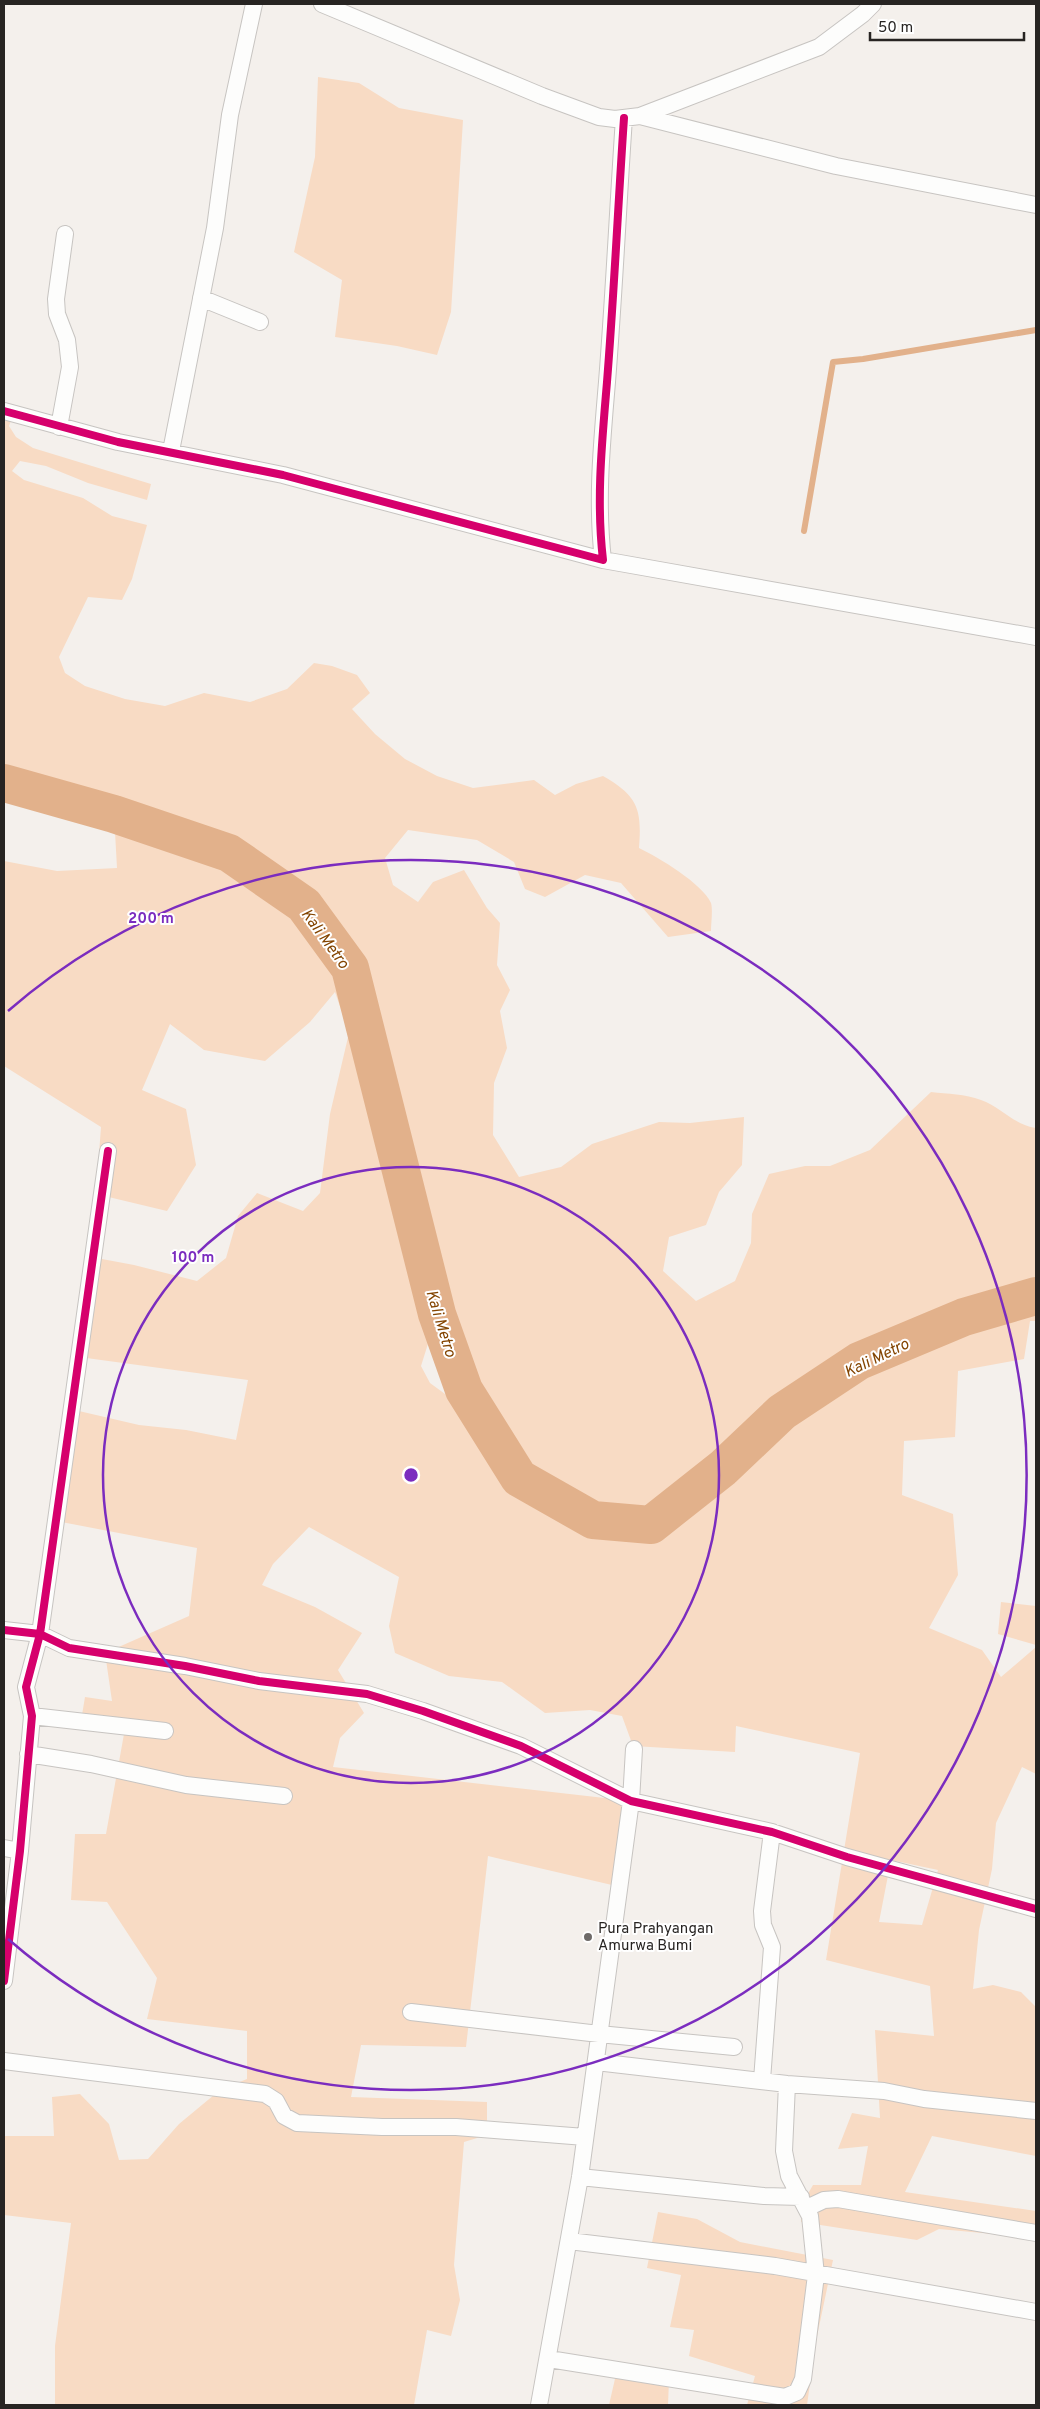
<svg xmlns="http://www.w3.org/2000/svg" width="1040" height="2409" font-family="Overpass,sans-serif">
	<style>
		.green { fill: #f8dbc4; fill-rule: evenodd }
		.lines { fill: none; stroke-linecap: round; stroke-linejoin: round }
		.stream { stroke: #e2b18b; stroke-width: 6 }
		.river { stroke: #e2b18b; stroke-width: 38 }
		.street-casing { stroke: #c7c4c1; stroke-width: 18 }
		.street { stroke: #fdfdfc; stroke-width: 16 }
		.cycleway-casing { stroke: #fff; stroke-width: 11 }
		.cycleway { stroke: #d6006c; stroke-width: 8 }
		.ring { fill: none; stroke: #7b2cbf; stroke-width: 2.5 }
		.poi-dot { fill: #6f6b69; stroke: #fff; stroke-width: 2 }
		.labels { text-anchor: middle; stroke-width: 4; stroke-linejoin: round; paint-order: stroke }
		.poi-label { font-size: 15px; fill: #272422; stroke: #fff; text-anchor: start }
		.water-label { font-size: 16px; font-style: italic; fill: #834400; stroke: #fff }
		.centre { fill: #7b2cbf; stroke: #fff; stroke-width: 2.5 }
		.ring-label { font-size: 15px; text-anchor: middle; font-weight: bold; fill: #7b2cbf; stroke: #fff; stroke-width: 4; stroke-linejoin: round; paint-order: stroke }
	</style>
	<rect width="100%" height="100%" fill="#f4f0ec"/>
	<!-- green -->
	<path class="green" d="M318,77L359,83L399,108L463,120L451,312L437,355L397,346L335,337L342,280L294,252L315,157Z
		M4,405L16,407L9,426L16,437L33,448L151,484L147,500L88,483L46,466L20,461L12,471L24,480L83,498L112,516L147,525L132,579L122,600L88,597L59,657L65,673L85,686L125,699L165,706L204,693L250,702L287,689L314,663L332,666L357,675L370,693L352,709L375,734L405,759L437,776L473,788L534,780L555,795L576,784L603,776C638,796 642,809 639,848C658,857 703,884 711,903C713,910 711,923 711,931L668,937L621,883L585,875L545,897L525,889L514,862L477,840L408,830L385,858L393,885L418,902L433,882L464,870L487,908L500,923L497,965L510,990L500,1011L507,1048L494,1083L493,1135L519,1177L561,1167L592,1144L659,1122L690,1123L744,1117L742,1165L719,1192L706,1225L669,1237L663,1271L696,1301L735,1281L751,1243L752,1214L769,1174L805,1166H830L870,1150L931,1092C948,1094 965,1094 981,1100C1001,1107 1014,1125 1036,1128V1321H1030L1024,1359L958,1371L955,1437L904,1441L902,1495L953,1514L958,1575L929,1628L982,1650L1001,1677L1036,1647V1774L1022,1767L996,1823L992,1869L979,1930L973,1989L993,1985L1021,1992L1036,2007V2156L932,2136L905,2192L1036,2211V2238L939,2229L917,2240L801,2222L802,2204L813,2185H861L868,2146L838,2149L852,2113L880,2118L875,2030L934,2036L930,1986L826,1960L860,1753L736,1726L735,1752L633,1746L622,1716L590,1710L545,1713L502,1682L449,1676L395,1653L389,1626L399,1577L309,1527L273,1564L262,1585L315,1607L362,1633L338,1670L364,1713L340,1738L333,1767L631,1801L612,1885L488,1856L466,2047L361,2045L351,2097L487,2102V2135L464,2142L454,2265L460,2300L451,2336L427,2330L414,2405H55V2346L71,2223L4,2215V2136H54L52,2097L80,2094L109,2124L119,2160L148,2159L179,2124L220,2090L247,2079V2031L147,2019L157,1978L107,1902L71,1900L75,1834H106L124,1734L80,1727L85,1697L112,1701L105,1653L189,1616L197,1548L51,1520L66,1408L139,1425L186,1430L236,1440L248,1380L79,1357L86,1256L134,1265L197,1281L226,1258L238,1216L257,1193L303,1211L320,1193L330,1114L349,1033L335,992L310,1022L265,1061L204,1050L170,1024L142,1090L186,1109L196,1165L167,1211L96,1194L101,1127L4,1066V861L57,871L117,868L114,814L4,783ZM437,1315L464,1390L482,1421L430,1383L421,1366ZM891,1860L938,1870L922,1925L879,1922Z
		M1001,1602L1036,1606V1645L998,1634Z
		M658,2212L697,2219L740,2242L833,2260L816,2341L807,2405H747L755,2376L689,2356L694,2330L670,2327L681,2275L647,2268Z
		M617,2370L669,2380L668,2405H609Z"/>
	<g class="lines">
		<!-- stream -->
		<path class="stream" d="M804,531L833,362L863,359L1036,330"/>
		<!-- river -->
		<path class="river" d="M4,783L114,814L229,853L304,905L350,968L437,1314L464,1390L519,1478L593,1520L651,1525L723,1468L782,1412L859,1361L964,1317L1036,1296"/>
		<!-- street casing -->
		<g class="street-casing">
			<path id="street" d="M322,4L542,96L599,117L615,119L640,116L819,47L863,14L873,4
				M640,116L836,166L1036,205
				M201,298L260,322
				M4,411L118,442L283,475L603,560C596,500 602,442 607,382C614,294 618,206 624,118
				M59,427L70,367L67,340L57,314L56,299L65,234
				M171,451L215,228L230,115L254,4
				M603,560L1036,637
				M4,1630L40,1634L69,1648L185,1666L259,1681L367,1694L423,1711L521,1746L631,1801L772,1832L847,1857L1036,1909
				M32,1716L165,1731
				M28,1754L91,1764L186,1785L284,1796
				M4,1848L20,1851
				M4,1981L20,1851L32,1716L26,1687L40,1634L108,1151
				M411,2012L599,2034L734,2047
				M4,2061L265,2094L276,2101L284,2116L297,2123L382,2127H456L585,2137
				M596,2062L787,2084L884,2091L924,2099L1036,2111
				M762,2080L772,1947L763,1925L762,1911L772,1832
				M580,2177L764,2196L801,2197
				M807,2208L824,2200L838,2199L1036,2233
				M569,2241L775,2266L1036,2312
				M549,2359L785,2397L797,2392L803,2379L816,2275L810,2216L789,2176L784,2151L787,2084
				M539,2405L580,2177L631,1801L634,1749"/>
		</g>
		<!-- street -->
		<use href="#street" class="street"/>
		<!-- cycleway casing -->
		<g class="cycleway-casing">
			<path id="cycleway" d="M4,411L118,442L283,475L603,560C596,500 602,442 607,382C614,294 618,206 624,118
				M4,1630L40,1634L69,1648L185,1666L259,1681L367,1694L423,1711L521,1746L631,1801L772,1832L847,1857L1036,1909
				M4,1981L20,1851L32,1716L26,1687L40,1634L108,1151"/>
		</g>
		<!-- cycleway -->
		<use href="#cycleway" class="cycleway"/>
	</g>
	<!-- distance rings -->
	<g class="ring">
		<circle cx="411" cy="1475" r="308"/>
		<path d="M8 1011A615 615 0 1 1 8 1939"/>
	</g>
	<!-- markers -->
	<circle class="poi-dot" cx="588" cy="1937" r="5"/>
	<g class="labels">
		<!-- poi labels -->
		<g class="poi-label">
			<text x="598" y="1933">Pura Prahyangan<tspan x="598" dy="17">Amurwa Bumi</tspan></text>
		</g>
		<!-- water labels -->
		<g class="water-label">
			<text transform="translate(326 938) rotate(54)" y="6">Kali Metro</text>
			<text transform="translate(442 1323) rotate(73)" y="6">Kali Metro</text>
			<text transform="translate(876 1357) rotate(-26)" y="6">Kali Metro</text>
		</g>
	</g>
	<circle cx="411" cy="1475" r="8" class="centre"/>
	<g class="ring-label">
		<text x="151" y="923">200 m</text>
		<text x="193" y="1262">100 m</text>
	</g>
	<!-- border -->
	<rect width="1040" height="2409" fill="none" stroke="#272422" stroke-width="10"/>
	<!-- scale -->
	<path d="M870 32v8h154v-8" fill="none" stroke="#272422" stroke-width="2.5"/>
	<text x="878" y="32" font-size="15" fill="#272422" stroke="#ffffff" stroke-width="4" paint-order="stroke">50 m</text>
</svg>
